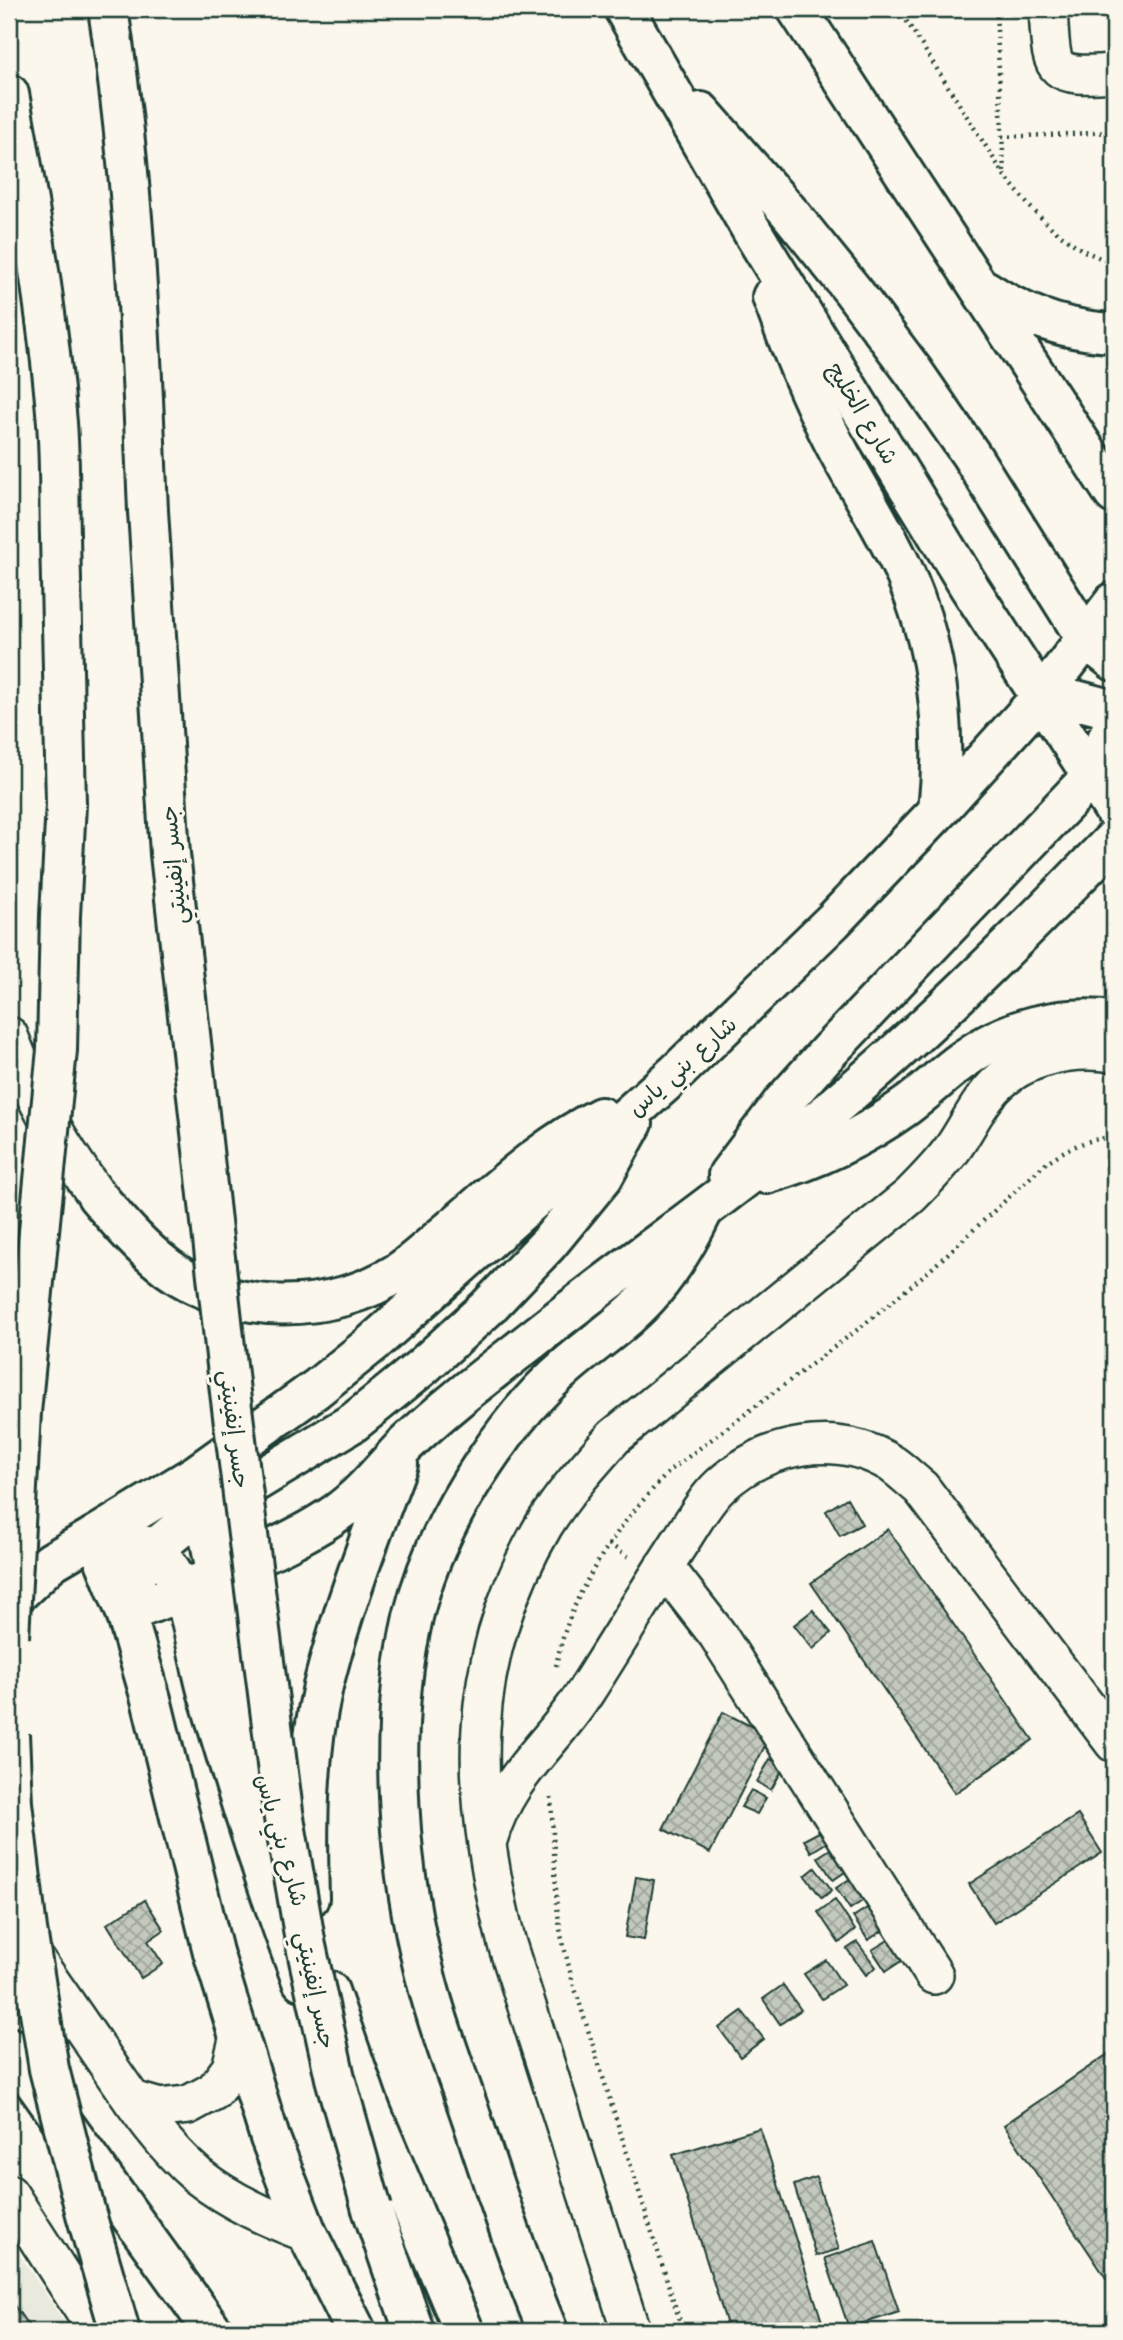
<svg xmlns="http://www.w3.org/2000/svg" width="1123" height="2340" font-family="'Architects Daughter','Playpen Sans Arabic',sans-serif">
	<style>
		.built { fill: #eae9de }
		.building { fill: url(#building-cross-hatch); stroke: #1f3d34; stroke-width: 2 }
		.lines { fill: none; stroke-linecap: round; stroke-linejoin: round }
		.minor-casing { stroke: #1f3d34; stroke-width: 42 }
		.major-casing { stroke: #1f3d34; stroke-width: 44 }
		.highway-casing { stroke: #1f3d34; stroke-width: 44 }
		.path { stroke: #1f3d34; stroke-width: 4.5; stroke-dasharray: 2 5; stroke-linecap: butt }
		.minor { stroke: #fbf7ec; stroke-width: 37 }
		.major { stroke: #fbf7ec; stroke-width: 38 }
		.highway { stroke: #fbf7ec; stroke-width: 38 }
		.highway-bridge-casing { stroke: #1f3d34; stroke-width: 44; stroke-linecap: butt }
		.highway-bridge { stroke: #fbf7ec; stroke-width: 38 }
		.labels { text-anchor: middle; stroke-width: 6; stroke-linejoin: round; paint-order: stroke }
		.street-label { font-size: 23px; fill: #1f3d34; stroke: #fbf7ec }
	</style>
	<defs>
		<pattern id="building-cross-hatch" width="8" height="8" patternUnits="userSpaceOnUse" patternTransform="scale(1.75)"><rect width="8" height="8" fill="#c4c9be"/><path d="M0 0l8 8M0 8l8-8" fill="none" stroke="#9fa49b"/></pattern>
	</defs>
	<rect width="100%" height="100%" fill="#fbf7ec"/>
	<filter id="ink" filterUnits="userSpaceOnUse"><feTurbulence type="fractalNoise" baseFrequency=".0143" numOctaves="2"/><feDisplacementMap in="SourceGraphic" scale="14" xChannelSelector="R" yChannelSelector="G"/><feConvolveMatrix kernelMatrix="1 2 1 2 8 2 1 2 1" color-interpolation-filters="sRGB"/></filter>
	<g filter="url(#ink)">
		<!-- built -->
		<path class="built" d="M9,2239L70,2331H9Z"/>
		<!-- building -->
		<path class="building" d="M847,1498L862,1524L840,1536L826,1511Z
			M888,1529L1033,1740L955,1793L811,1583Z
			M813,1610L831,1633L813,1649L794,1625Z
			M723,1712L770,1736L710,1853L663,1829Z
			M770,1759L784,1767L771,1790L757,1782Z
			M751,1790L766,1798L757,1814L741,1807Z
			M1078,1815L1102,1853L994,1923L969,1884Z
			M828,1827L834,1838L811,1852L804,1840Z
			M843,1841L857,1864L833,1880L818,1857Z
			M815,1868L832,1890L822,1898L805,1876Z
			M862,1871L876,1892L850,1909L836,1888Z
			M636,1877L654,1880L644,1940L625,1937Z
			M145,1900L164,1930L148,1941L163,1964L141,1978L107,1924Z
			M835,1900L855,1930L839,1943L818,1912Z
			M878,1901L893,1924L868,1940L853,1917Z
			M898,1934L912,1954L886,1971L872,1950Z
			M857,1942L876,1967L866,1975L847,1949Z
			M826,1960L843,1985L822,1999L804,1974Z
			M783,1985L801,2010L780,2024L763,1999Z
			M742,2011L764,2039L740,2057L719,2028Z
			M1114,2050V2290L1004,2125Z
			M760,2128L825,2331H729L673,2155Z
			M816,2177L839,2249L816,2256L794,2185Z
			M875,2241L899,2312L849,2328L825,2258Z
			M9,2298L32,2331H9Z"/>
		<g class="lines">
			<!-- minor casing -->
			<g class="minor-casing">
				<path id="minor" d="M1048,9C1052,71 1047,78 1114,73
					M9,1036C32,1096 60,1144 97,1196
					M664,1566L717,1634L934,1975
					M488,1840C506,1775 552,1745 586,1691C618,1641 648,1591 680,1542C692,1524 704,1501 720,1486C766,1443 837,1430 892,1464C902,1471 911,1480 921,1488L1114,1743
					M28,1949C56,1989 83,2028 110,2068C136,2106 163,2146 198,2176C231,2202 268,2218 307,2233
					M132,2100L160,2108L188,2105L214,2091L231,2068L238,2040
					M9,2194L97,2331
					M631,2331L507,1944C469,1794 463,1663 544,1525C564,1493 589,1465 614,1437L910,1196C925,1181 940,1166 953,1148C965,1131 974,1111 988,1094C1017,1057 1069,1046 1114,1053"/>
			</g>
			<!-- major casing -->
			<g class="major-casing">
				<path id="major" d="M624,9L752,231L970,588L1114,810
					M797,9L1114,494
					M701,112L789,212L853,291L913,371L971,455L1086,639L1114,661
					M985,290C1025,317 1067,331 1114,333
					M772,297C792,352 814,407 842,458C864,498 888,535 906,576C938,651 947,730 938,811
					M1040,698L1080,701L1114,710
					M766,1174C815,1160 863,1137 905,1107C925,1093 943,1074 963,1060C1007,1028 1060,1014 1114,1021
					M728,1175L783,1102L828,1052L1091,777L1114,723
					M97,1196C119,1222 141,1248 168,1268C234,1317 331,1315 399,1272C415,1261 430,1247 444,1235C494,1193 542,1146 601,1117
					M197,1474L234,1664L269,1796
					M95,1536L197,1474L316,1389L373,1343L676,1073L833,921L938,811L1040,698L1114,602
					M95,1536C122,1536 148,1541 166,1563C192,1596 196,1653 208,1694C236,1790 266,1887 302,1981
					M95,1536L126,1613L151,1699L213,1952L270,2138L307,2233L356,2331
					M139,1570L153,1550L181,1527L354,1422L422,1367L487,1308L548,1244L603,1177L633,1123
					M126,1613C170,1597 212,1578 254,1558C283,1544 311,1531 338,1512C364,1493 383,1468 405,1445C449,1403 499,1366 547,1328C627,1265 710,1207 790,1143C906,1050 1011,946 1114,839
					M309,1898C307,1828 307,1755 323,1686C342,1610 370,1537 398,1464
					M329,1991L371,2111L464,2331"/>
			</g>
			<!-- highway casing -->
			<g class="highway-casing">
				<path id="highway" d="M108,9C134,175 141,343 148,511
					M9,94C29,203 48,313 57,423C60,461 59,499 60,536
					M9,1602L51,1562L95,1536
					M9,2047L213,2331
					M372,2209L414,2331
					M548,2331C519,2262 495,2190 472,2119C454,2066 433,2013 421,1958C396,1851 389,1724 413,1617C426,1563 452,1510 483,1464C507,1428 535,1393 568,1365C597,1340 629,1320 653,1291C674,1266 689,1240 703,1211"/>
			</g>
			<!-- path -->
			<path class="path" d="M899,9L1004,175L1030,207L1054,230L1082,250L1114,264
				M996,9L1004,172
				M1002,137L1114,132
				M609,1544L629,1557
				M556,1666C570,1591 619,1522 672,1469L861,1327L930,1270L1047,1162C1066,1149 1090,1137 1114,1138
				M1105,1779L1114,1791
				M551,1797L557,1907L561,1935L572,1979L683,2331"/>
			<!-- minor -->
			<use href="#minor" class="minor"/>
			<!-- major -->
			<use href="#major" class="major"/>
			<!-- highway -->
			<use href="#highway" class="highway"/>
			<!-- highway-bridge casing -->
			<g class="highway-bridge-casing">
				<path id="highway-bridge" d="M148,511L170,854L230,1392L283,1812L306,1946L335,2078L372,2209
					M9,1637L21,1412L57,1050L60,915L66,804L60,536
					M9,1734L12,1803L27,1930L49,2069L86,2214L120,2331"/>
			</g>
			<!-- highway-bridge -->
			<use href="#highway-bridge" class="highway-bridge"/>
		</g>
	</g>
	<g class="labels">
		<!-- street labels -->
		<g class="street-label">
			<text transform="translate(863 413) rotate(59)" y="8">شارع الخليج</text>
			<text transform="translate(173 865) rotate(-95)" y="8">جسر إنفينيتي</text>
			<text transform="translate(682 1066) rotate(-42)" y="8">شارع بني ياس</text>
			<text transform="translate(235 1429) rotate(83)" y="8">جسر إنفينيتي</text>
			<text transform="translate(282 1840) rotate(74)" y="8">شارع بني ياس</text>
			<text transform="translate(316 1990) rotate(78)" y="8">جسر إنفينيتي</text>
		</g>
	</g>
	<!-- margin -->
	<rect width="1123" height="2340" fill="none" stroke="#fbf7ec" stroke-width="35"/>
	<rect x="18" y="18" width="1088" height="2305" fill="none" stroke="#1f3d34" stroke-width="2.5" filter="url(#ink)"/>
</svg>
